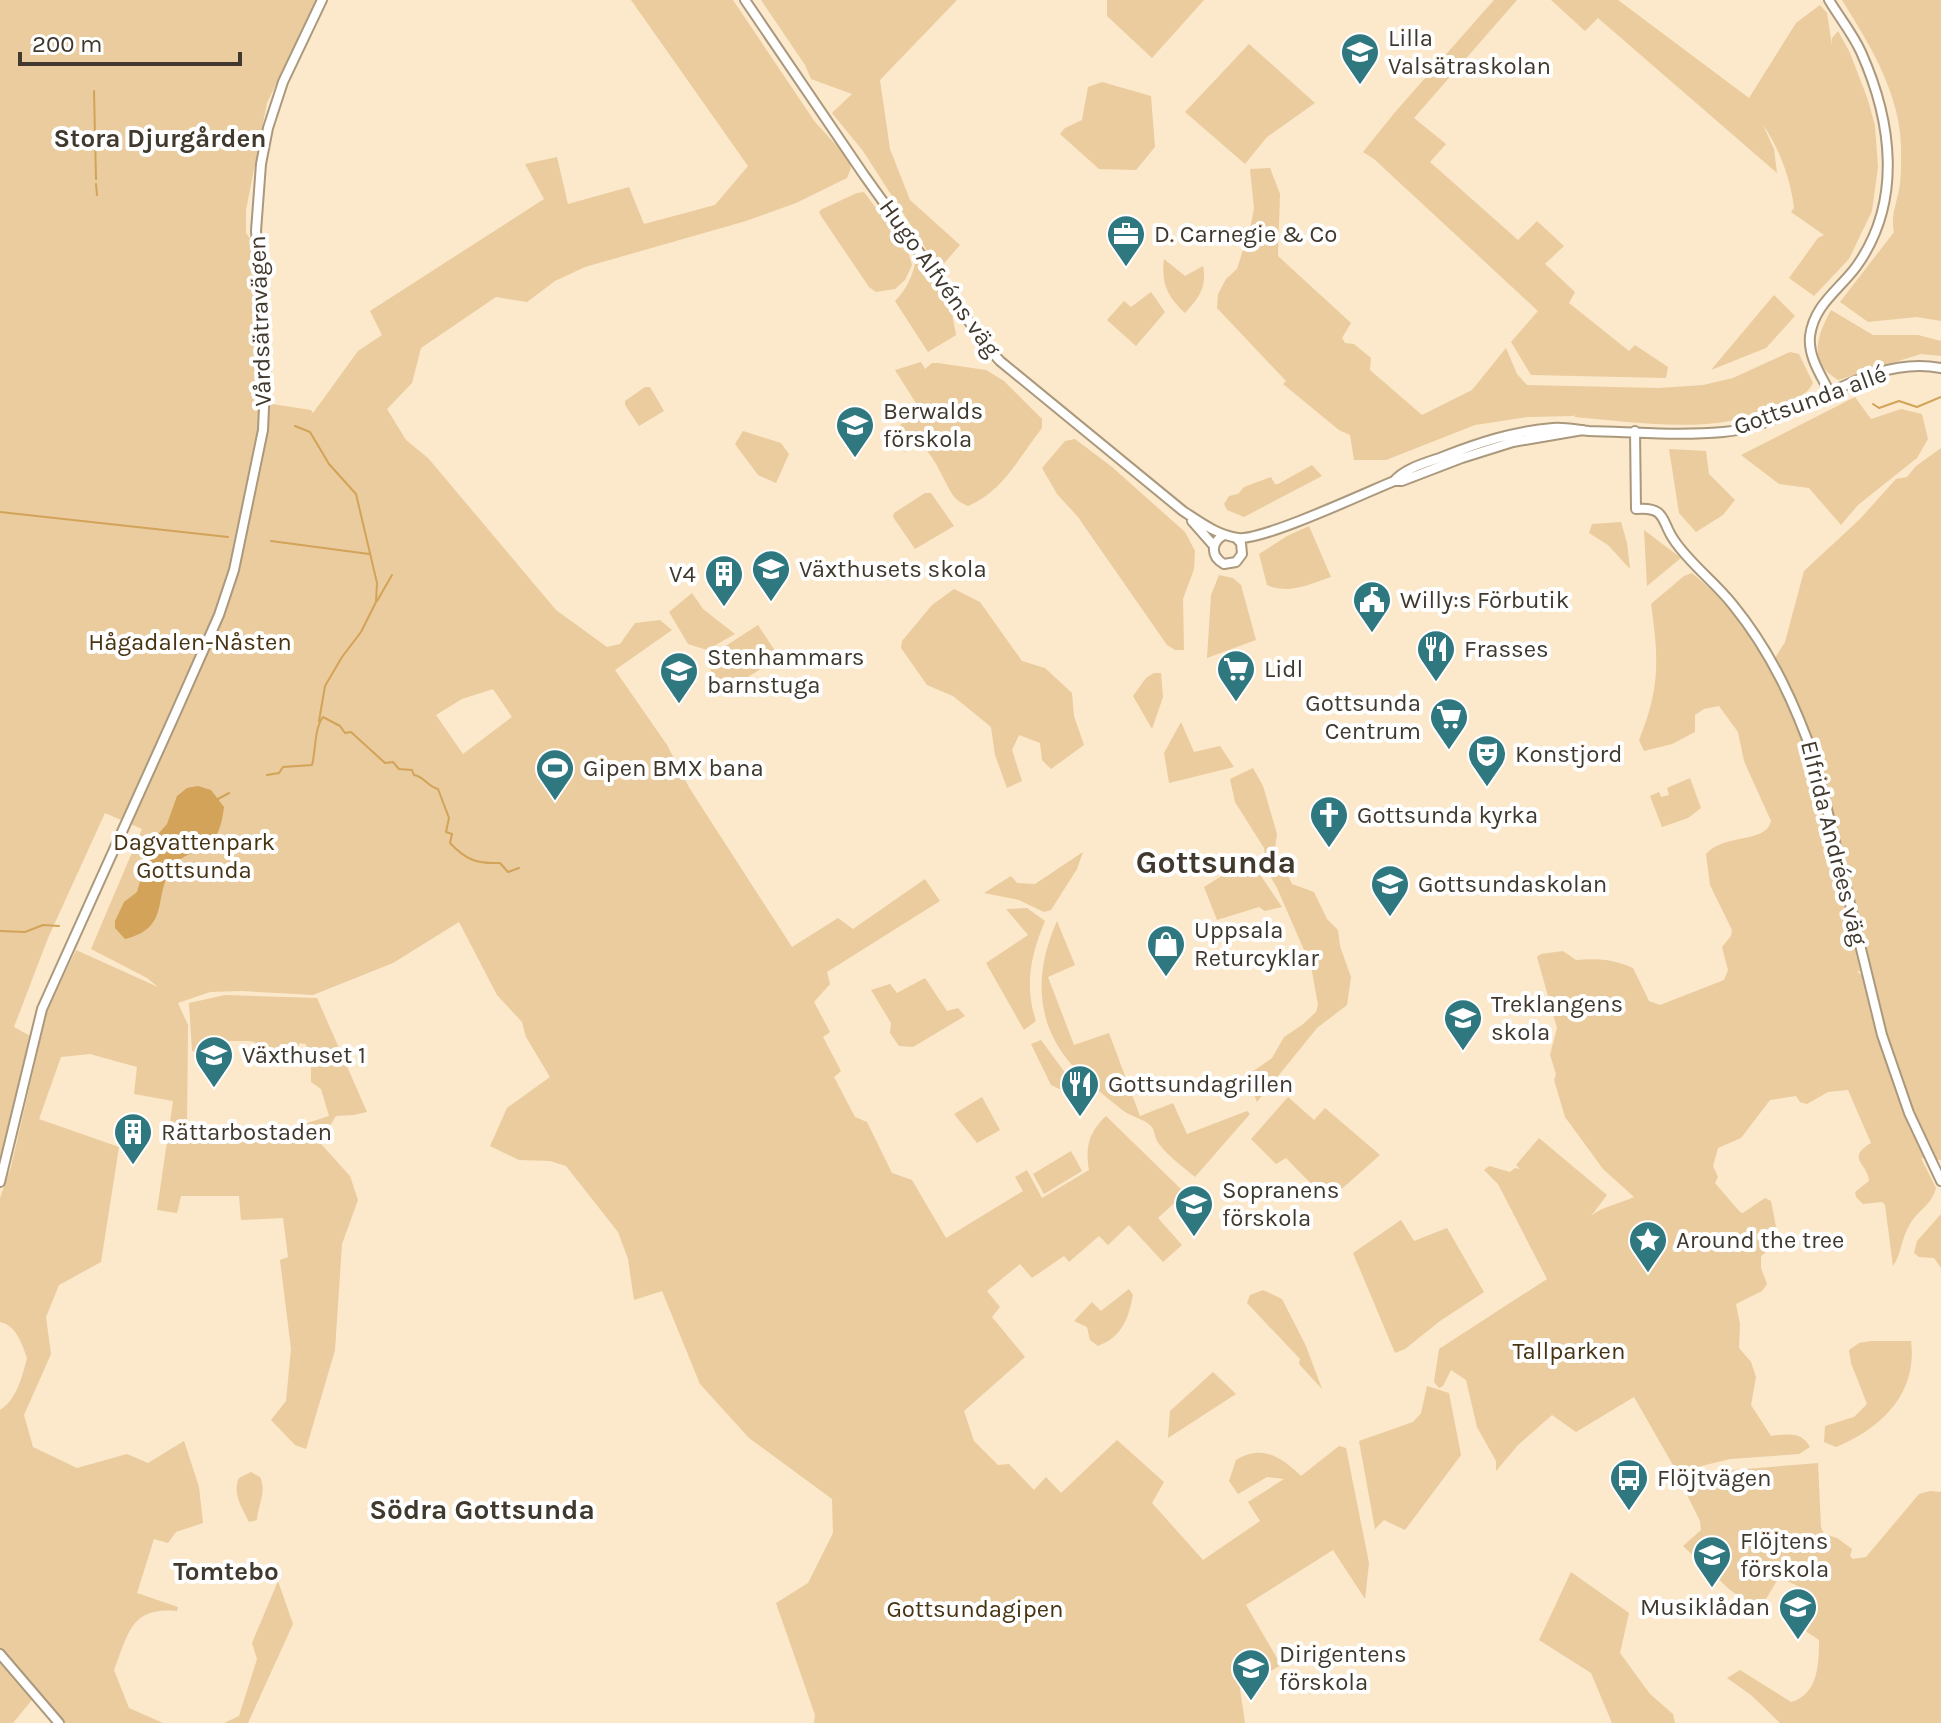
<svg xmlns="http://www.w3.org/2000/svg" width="1941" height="1723" font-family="Karla,sans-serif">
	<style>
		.green { fill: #eacc9e; fill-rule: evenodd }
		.water { fill: #d2a358 }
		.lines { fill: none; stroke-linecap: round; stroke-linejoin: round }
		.stream { stroke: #d2a358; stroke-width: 2 }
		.minor-casing { stroke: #ab997d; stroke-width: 12 }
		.minor { stroke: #fff; stroke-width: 8 }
		.labels { text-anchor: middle; stroke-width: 8; stroke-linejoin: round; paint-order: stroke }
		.poi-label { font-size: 24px; fill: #41392e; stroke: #fff; text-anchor: start }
		.street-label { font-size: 24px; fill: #41392e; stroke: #fff }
		.park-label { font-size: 24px; fill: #483413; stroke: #fff }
		.neighbourhood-label { font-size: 26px; font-weight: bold; fill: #41392e; stroke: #fff }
		.quarter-label { font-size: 28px; font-weight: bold; fill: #41392e; stroke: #fff }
		.district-label { font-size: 32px; font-weight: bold; fill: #41392e; stroke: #fff }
	</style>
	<rect width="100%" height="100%" fill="#fce8cb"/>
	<!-- green -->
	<path class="green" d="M0,0H316L267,103L246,210V233L251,240L260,341L259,402L311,410L313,413L358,351L382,335L370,311L544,199L525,164L557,157L568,204L629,187L644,224L715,205L748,166L631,0H733L815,122L848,158L851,168L847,178L796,203L746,221L585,267L555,281L527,302L496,297L421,348L412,383L387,409L406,440L428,458L556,610L607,647L620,644L635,623L660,620L672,630L615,670L667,745L690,789L792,947L838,918L853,929L925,879L940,901L827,972L830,984L814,1002L830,1032L823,1037L841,1071L834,1077L855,1117L867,1122L892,1173L912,1180L946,1238L1023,1191L1015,1177L1027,1170L1042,1198L1089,1170C1085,1147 1089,1132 1106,1116L1185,1193L1158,1218L1182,1245L1163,1262L1129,1225L1108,1245L1099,1236L1069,1262L1064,1256L1032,1278L1020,1264L987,1291L1000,1307L992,1317L1025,1357L964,1411L974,1441L998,1465L1009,1464L1034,1490L1046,1477L1061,1493L1117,1440L1164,1482L1152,1503L1203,1560L1260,1521L1248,1502L1284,1479L1267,1477L1238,1494L1229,1481L1236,1460C1262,1444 1281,1457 1301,1476L1339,1446L1346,1448L1369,1563L1365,1599L1333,1550L1246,1605L1281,1665L1240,1689L1245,1723H814L815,1715L776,1603L808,1583L833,1533L832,1499L749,1438L700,1384L662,1291L634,1300L628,1259L618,1232L566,1166L550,1161L519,1160L490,1146L507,1108L550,1077L526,1037L522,1022L497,995L459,922L393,963L313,995L241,991L210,992L178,1003L188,1025L187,1126L295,1127L329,1116L321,1089L311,1082V1068L306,1044L300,1043L292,1055L257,1054L255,1042L249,1041H208L203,1042L202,1054L192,1051L189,1003L225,995L317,998L367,1112L354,1115L336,1116L324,1135L321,1144L350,1176L358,1200L342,1244L335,1350L306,1449L295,1445L271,1420L286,1401L291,1349L280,1260L288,1257L283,1218L241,1220L239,1196H181L177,1213L157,1210L173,1101L134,1094L137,1067L90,1054L61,1057L39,1119L119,1147L101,1262L59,1285L46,1317L51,1354L24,1415L33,1447L77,1468L127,1454L148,1463L184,1441L199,1487L203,1523L176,1532L168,1543L154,1539L137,1593L178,1607L177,1611C130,1607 129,1633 114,1670L129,1708L163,1723H50L52,1715L36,1695L13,1723H0V1410C17,1399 22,1377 27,1358C22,1344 16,1325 0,1322V1198L11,1167L47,1011L76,950L158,987L147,978L91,949L142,829L105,813L48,938L14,1027L32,1037L0,1167ZM493,689L512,717L463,754L436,715L462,699Z
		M761,0H957L880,80L890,149L910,200L960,245L939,269L863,151L832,113L852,94L811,79L805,65Z
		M1107,0H1204L1152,58L1107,16Z
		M1494,0H1517L1414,118L1446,144L1430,162L1518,240L1537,221L1564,246L1545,264L1575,292L1569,303L1629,351L1635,345L1668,367L1666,378L1531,375L1511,342L1538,311L1374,159L1363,152L1396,111Z
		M1551,0H1618L1749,98L1796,23L1820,5L1827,13L1832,45V38L1838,31L1850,53L1868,100L1875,126L1878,167L1872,211L1849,259L1814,296L1789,278L1818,238L1824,235L1791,212L1794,208C1791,180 1779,147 1763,125L1774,149L1777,173L1598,18L1585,31Z
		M1842,0H1941V321L1917,317L1868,322L1840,302L1894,232C1890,216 1898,200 1900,184C1901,176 1901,167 1901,159C1904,100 1872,48 1842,0Z
		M1249,44L1315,103L1267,137L1245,164L1185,112Z
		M1102,82L1151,96L1155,147L1136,170L1099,169L1060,134L1065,128L1082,120L1088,87Z
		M1270,168L1280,194L1278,256L1351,323L1342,338L1345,343L1354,344L1371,358L1370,370L1422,415L1472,390L1506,348L1517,374L1527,385L1659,388L1703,385L1733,378L1790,352L1799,354L1813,383C1807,395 1796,399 1784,404C1719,436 1644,423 1575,417L1574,413V416L1528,417L1475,425L1386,460H1354L1350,435L1339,430L1283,384L1286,381L1217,308L1218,294L1226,279L1237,269L1251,224L1254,208L1250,169Z
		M864,192L908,251L912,265L905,280L895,289L876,292L869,287L821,216L819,212L822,209L857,193Z
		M916,259L951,308L956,335L928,352L895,301C907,289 913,275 916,259Z
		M1164,259L1185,276L1203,266C1207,288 1199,297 1185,313C1167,296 1161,283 1164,259Z
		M1151,292L1165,312L1136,346L1107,320L1124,301L1131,307Z
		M1774,295L1795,316L1766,348L1711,370Z
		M1831,310L1873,335H1918L1941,341V356L1921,354L1838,380C1834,377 1826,372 1823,367C1811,349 1822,327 1831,310Z
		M921,362L925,369L932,363H938L986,370L1004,381L1042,419V428C1019,457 1003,492 968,506C964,504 959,502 956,499C943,485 931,436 906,442V453L896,435L901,424L921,411L895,370Z
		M645,387H650L664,411L639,426L625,405V401Z
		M1855,397L1871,419L1901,409L1922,414L1928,439L1917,458L1858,505L1841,525L1809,488L1779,484L1741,455Z
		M743,431L781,443L789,454L776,483L758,475L735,444Z
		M1075,439L1112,467L1185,532L1195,551L1194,569L1183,599L1184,650H1175L1167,645L1078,517L1057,494L1042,468L1065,441Z
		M1941,448V1160L1921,1158L1936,1188C1931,1206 1919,1209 1910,1224C1901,1238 1902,1253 1893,1266L1885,1205L1882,1202L1863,1204L1856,1197L1855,1192L1869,1181C1868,1163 1845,1159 1871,1143L1848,1090L1828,1092L1807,1104L1800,1102L1796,1096L1770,1100L1741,1138L1718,1148L1713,1166L1718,1177L1715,1183L1740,1212L1743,1213L1765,1198L1771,1201L1779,1242L1761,1256V1268L1767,1284L1762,1291L1736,1304L1740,1324L1739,1348L1751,1362L1756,1377L1751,1405L1771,1436C1786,1434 1802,1431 1810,1447L1799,1454L1730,1459L1677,1472L1634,1397L1576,1432L1552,1415L1518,1445L1496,1471V1461L1477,1427L1466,1380L1451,1370L1443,1386L1439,1388L1434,1382L1439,1349L1547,1279L1498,1184L1484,1170L1489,1166L1510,1172L1515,1168L1520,1169L1516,1165L1539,1138L1607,1195L1591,1216C1603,1206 1619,1204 1634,1197L1603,1169L1565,1117L1554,1080L1556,1074L1550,1055L1557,1028L1537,957L1541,954L1563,951L1576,960C1598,958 1613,959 1633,968L1649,1001L1660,1005L1724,980L1728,970L1722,947L1731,936L1732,930L1710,885L1706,854C1724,833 1766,844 1771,821L1744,761L1738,732L1719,706L1704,709L1695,715V732L1672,744L1644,751L1639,740C1660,688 1659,659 1651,604L1684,576L1692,573C1704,584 1718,594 1728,606C1814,707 1832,846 1860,971L1857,972L1873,981C1847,871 1829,758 1775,658L1785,642L1804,571L1860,519L1896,479L1907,477L1916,466Z
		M1669,449L1706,451L1709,474L1735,500L1723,515L1696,532L1679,513Z
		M1312,465L1322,476L1244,517L1227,510L1224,504L1229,496L1238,494L1244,487L1271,477L1275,484H1278Z
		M925,493H931L954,526L915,549L893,517L894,513Z
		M1621,522L1627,543L1630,569L1608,545L1589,533L1592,524Z
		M1309,526L1331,577C1309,584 1289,595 1267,585L1259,554L1287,536Z
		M1644,530L1681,558L1647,586Z
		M1219,575L1233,578L1241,585L1256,640L1207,658L1211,595Z
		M954,589L980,602L1022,661L1045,668L1072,693L1074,716L1084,745L1051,769L1042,760L1040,743L1019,735L1012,750L1022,781L1007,788L995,755L991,727L953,696L927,685L901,648L902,641L932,605Z
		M692,593L703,609L735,634L707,650L688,644L669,612Z
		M758,625L779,657L725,692L704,660Z
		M1154,673H1161L1163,697L1152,729L1133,696L1146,678Z
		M1181,722L1194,752L1220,746L1234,767L1169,783L1164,753Z
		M1253,768L1263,786L1277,834L1275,848L1292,884L1314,892L1327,919L1338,930L1340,946L1351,977L1347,1005L1317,1028L1257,1102L1251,1087L1252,1072L1272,1058L1284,1037L1302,1025L1316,1012L1318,1005L1311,966L1277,888L1266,869L1264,848L1235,802L1230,779Z
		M1690,778L1701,808L1688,818L1662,827L1650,796L1659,792L1661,797L1669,795L1667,788Z
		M1083,852L1077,869L1051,910L1044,912L1019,900L984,893L1011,876L1017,883L1035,884Z
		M1244,862L1259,873L1282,907L1265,911L1259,907L1217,920L1204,887Z
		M1027,908L1045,921C1031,954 1024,986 1036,1021L1024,1030L986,963L1028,935L1006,909Z
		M1057,921L1075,965L1048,977L1074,1045L1109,1033L1140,1116L1173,1103L1187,1134L1247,1111L1250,1114L1195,1177C1183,1167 1168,1156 1159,1144C1155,1139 1155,1132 1152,1127C1144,1118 1130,1117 1121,1109C1104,1095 1085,1081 1071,1064C1034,1021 1035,970 1057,921Z
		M925,978L947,1011L958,1008L965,1016L913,1047L899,1046L890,1033L891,1023L871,990L890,984L897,993Z
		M1041,1040L1077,1089L1070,1094L1051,1085L1031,1044Z
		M982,1097L1000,1130L977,1143L954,1114Z
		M1288,1097L1314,1120L1325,1108L1380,1155L1328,1201L1286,1158L1276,1164L1251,1139Z
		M1071,1151L1082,1171L1044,1194L1033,1174Z
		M1941,1214V1268L1934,1258L1919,1257L1914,1253L1917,1241Z
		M1401,1220L1414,1241L1447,1228L1484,1292L1440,1321L1405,1349L1395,1353L1353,1253Z
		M1129,1289L1133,1295C1128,1319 1123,1336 1098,1346L1090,1340L1087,1327L1074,1321L1092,1302L1101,1311Z
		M1263,1290L1282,1299L1306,1346L1322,1389L1299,1364L1300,1359L1247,1303L1250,1295Z
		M1871,1341H1911C1918,1393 1881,1429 1836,1447L1824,1442L1825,1426L1854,1417L1867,1404L1851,1363L1849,1350L1859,1343Z
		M1213,1372L1236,1394L1168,1438L1170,1411Z
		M1427,1386L1449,1393L1461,1455L1405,1530L1384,1520L1375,1529L1359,1441L1413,1422L1421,1413Z
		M1818,1463L1821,1527L1824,1534L1837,1538L1852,1549L1850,1556L1853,1559L1866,1557L1919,1494L1930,1491L1941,1492V1723H1780L1751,1695L1727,1678L1740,1670L1791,1702C1818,1695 1819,1664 1819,1640L1801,1628L1795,1627L1783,1612L1785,1608L1809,1616L1816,1600L1810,1592L1779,1577L1766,1599L1767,1618L1729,1589L1683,1546L1701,1530L1700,1521L1681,1483L1733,1470Z
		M251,1472L260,1477C267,1491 258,1505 257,1520L249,1522C242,1508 232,1493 239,1478Z
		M1571,1572L1629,1613L1620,1653L1650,1694L1673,1714L1675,1723H1612L1591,1673L1539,1640Z
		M278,1581L293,1624L248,1723H224L239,1716L257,1659L252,1643Z"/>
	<!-- water -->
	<path class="water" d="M198,786L211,790L224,807C217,865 190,840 171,870C153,896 171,928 125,939L115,928V921L124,902L137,892L141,878L140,868L144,850L167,824L177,796L187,788Z"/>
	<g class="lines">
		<!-- stream -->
		<path class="stream" d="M94,91L96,179
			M96,184L97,195
			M1873,404L1879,408L1899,401L1917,407L1941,397
			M295,426L310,432L329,464L356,494L377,583L376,602L361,632L342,657L325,686L319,721
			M0,512L228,537
			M271,541L369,554
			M377,601L392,575
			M267,775L279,773L283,767L312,765C316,750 314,729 323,717L340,726L345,733L351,732L385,763L393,762L399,769L412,770L414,775C425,777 427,786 438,789L449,818L446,832L452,834L450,843C466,860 477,864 500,863L508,872L519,868
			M218,799L229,793
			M0,931L25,932L43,925L59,926"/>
		<!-- minor casing -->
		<g class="minor-casing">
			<path id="minor" d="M745,0L864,175L988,348L1000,361L1183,511C1200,522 1217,535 1238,538C1262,541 1365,493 1394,481H1402L1462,458L1513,442L1583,430
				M1829,0C1839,17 1853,34 1861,52C1892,121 1903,202 1856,267C1838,291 1814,305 1810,336C1808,357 1821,375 1830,393
				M1635,431L1636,509C1667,506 1661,522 1674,540C1690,564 1715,582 1733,605C1772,653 1796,706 1816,764L1882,1035L1909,1113L1941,1181
				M1394,481C1405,468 1426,463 1442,457C1478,443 1514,431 1553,428C1566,427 1577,430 1589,431C1633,432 1679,436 1723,432C1799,426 1861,353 1941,368
				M1192,521L1214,546
				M1224,535C1211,542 1210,556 1224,564L1236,562L1242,554L1241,543L1236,538
				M0,1182L42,1009L176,712L219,615L234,570L263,430L266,362L256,231L261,164L268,128L283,82L322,0
				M0,1654L59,1723"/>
		</g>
		<!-- minor -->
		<use href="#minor" class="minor"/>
	</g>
	<!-- icons -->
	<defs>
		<g id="school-pin" transform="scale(2)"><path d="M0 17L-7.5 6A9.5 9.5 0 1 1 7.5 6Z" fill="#2f7880" stroke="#fff"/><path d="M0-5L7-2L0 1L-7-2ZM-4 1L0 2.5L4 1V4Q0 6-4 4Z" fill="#fff"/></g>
		<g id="office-pin" transform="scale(2)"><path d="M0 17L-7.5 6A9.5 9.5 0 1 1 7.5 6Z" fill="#2f7880" stroke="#fff"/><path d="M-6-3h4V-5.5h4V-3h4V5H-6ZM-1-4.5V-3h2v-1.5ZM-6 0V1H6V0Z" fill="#fff"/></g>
		<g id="building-pin" transform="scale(2)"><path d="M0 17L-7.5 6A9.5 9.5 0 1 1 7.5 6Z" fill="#2f7880" stroke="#fff"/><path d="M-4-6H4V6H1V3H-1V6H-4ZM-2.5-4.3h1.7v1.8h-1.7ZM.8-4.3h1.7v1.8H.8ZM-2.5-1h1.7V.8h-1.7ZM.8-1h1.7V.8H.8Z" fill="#fff"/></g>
		<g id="civic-pin" transform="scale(2)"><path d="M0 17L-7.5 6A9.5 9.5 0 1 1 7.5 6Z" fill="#2f7880" stroke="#fff"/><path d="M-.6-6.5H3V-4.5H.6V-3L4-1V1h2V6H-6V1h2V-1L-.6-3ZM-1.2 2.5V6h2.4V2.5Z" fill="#fff"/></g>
		<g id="restaurant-pin" transform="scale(2)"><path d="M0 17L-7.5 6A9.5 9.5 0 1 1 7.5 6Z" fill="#2f7880" stroke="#fff"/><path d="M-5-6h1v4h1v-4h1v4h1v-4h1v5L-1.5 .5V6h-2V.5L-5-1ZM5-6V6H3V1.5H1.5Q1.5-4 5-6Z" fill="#fff"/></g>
		<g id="supermarket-pin" transform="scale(2)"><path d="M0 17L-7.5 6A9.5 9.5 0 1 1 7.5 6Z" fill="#2f7880" stroke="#fff"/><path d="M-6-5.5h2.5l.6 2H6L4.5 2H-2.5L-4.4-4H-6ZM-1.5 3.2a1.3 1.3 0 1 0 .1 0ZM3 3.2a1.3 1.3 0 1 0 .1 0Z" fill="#fff"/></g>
		<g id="theatre-pin" transform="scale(2)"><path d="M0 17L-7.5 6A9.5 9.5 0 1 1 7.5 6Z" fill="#2f7880" stroke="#fff"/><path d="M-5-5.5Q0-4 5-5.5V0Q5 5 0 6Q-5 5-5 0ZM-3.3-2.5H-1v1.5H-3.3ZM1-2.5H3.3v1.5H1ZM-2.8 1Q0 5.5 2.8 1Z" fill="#fff"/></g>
		<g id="stadium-pin" transform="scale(2)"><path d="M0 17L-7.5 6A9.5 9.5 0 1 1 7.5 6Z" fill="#2f7880" stroke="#fff"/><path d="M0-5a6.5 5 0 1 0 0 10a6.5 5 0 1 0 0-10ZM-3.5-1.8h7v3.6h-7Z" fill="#fff"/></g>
		<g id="church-pin" transform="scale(2)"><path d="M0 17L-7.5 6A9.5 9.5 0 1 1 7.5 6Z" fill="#2f7880" stroke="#fff"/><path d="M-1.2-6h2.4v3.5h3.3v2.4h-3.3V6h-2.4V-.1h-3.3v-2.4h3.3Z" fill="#fff"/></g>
		<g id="shop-pin" transform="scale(2)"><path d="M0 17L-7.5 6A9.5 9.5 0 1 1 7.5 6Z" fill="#2f7880" stroke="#fff"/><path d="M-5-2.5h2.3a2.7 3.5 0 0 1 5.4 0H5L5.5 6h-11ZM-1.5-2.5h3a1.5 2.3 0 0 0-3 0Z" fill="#fff"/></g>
		<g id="sight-pin" transform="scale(2)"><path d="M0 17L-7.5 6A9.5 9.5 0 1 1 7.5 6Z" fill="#2f7880" stroke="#fff"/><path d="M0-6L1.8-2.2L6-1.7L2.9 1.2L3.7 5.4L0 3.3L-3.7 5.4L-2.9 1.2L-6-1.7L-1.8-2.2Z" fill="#fff"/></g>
		<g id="bus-pin" transform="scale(2)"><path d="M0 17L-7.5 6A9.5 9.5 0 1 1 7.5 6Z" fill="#2f7880" stroke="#fff"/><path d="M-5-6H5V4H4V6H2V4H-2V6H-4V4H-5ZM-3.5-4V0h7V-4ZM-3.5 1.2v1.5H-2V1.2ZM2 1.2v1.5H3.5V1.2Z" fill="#fff"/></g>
	</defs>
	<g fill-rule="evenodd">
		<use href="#school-pin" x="1360" y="52"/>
		<use href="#office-pin" x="1126" y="234"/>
		<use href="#school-pin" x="855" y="425"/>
		<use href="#school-pin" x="771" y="569"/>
		<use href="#building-pin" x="724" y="574"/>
		<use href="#civic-pin" x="1372" y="600"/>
		<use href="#restaurant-pin" x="1436" y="649"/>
		<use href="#supermarket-pin" x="1236" y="669"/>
		<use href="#school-pin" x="679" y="671"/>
		<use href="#supermarket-pin" x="1449" y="717"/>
		<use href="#theatre-pin" x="1487" y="754"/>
		<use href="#stadium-pin" x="555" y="768"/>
		<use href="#church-pin" x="1329" y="815"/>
		<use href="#school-pin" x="1390" y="884"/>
		<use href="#shop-pin" x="1166" y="944"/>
		<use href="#school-pin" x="1463" y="1018"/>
		<use href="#school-pin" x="214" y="1055"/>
		<use href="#restaurant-pin" x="1080" y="1084"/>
		<use href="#building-pin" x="133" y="1132"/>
		<use href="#school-pin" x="1194" y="1204"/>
		<use href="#sight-pin" x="1648" y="1240"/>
		<use href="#bus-pin" x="1629" y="1478"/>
		<use href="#school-pin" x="1712" y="1555"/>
		<use href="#school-pin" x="1798" y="1607"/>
		<use href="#school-pin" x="1251" y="1668"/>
	</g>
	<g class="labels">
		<!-- poi labels -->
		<g class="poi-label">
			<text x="1388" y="46">Lilla<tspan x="1388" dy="28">Valsätraskolan</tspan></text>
			<text x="1154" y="242">D. Carnegie &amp; Co</text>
			<text x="883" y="419">Berwalds<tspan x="883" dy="28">förskola</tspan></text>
			<text x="799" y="577">Växthusets skola</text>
			<text x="696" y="582" text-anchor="end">V4</text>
			<text x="1400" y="608">Willy:s Förbutik</text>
			<text x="1464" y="657">Frasses</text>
			<text x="707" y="665">Stenhammars<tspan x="707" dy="28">barnstuga</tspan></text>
			<text x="1264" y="677">Lidl</text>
			<text x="1421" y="711" text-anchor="end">Gottsunda<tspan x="1421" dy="28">Centrum</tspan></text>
			<text x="1515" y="762">Konstjord</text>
			<text x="583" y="776">Gipen BMX bana</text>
			<text x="1357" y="823">Gottsunda kyrka</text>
			<text x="1418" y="892">Gottsundaskolan</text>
			<text x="1194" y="938">Uppsala<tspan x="1194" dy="28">Returcyklar</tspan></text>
			<text x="1491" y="1012">Treklangens<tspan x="1491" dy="28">skola</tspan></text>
			<text x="242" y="1063">Växthuset 1</text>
			<text x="1108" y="1092">Gottsundagrillen</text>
			<text x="161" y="1140">Rättarbostaden</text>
			<text x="1222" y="1198">Sopranens<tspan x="1222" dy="28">förskola</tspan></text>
			<text x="1676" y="1248">Around the tree</text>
			<text x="1657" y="1486">Flöjtvägen</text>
			<text x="1740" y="1549">Flöjtens<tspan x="1740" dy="28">förskola</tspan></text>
			<text x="1770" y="1615" text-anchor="end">Musiklådan</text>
			<text x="1279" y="1662">Dirigentens<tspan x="1279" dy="28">förskola</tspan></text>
		</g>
		<!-- street labels -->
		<g class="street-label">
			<text transform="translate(940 278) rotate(54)" y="8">Hugo Alfvéns väg</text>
			<text transform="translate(260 321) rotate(-92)" y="8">Vårdsätravägen</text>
			<text transform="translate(1810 400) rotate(-20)" y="8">Gottsunda allé</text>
			<text transform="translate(1834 843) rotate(76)" y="8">Elfrida Andrées väg</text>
		</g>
		<!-- park labels -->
		<g class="park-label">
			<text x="190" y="650">Hågadalen-Nåsten</text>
			<text x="194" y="850">Dagvattenpark<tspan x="194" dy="28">Gottsunda</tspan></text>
			<text x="1569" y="1359">Tallparken</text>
			<text x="975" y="1617">Gottsundagipen</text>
		</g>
		<!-- neighbourhood labels -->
		<g class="neighbourhood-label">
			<text x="160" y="147">Stora Djurgården</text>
			<text x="226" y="1580">Tomtebo</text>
		</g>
		<!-- quarter labels -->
		<g class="quarter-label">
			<text x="482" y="1519">Södra Gottsunda</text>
		</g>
		<!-- district labels -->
		<g class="district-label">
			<text x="1216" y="873">Gottsunda</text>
		</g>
	</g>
	<!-- scale -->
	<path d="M20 52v12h220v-12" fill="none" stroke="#41392e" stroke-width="4"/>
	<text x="32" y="52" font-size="24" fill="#41392e" stroke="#ffffff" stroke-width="6" paint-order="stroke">200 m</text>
</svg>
